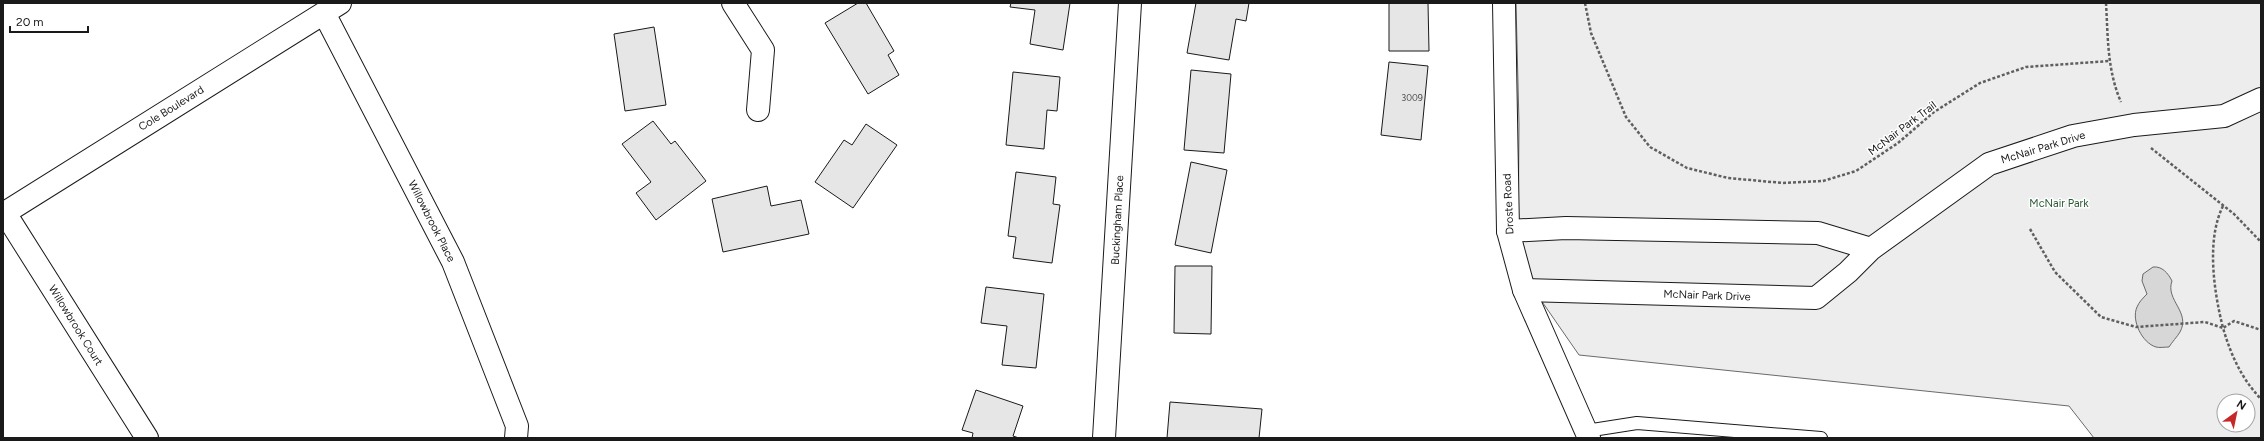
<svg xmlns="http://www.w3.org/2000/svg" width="2264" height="441" font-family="Figtree,sans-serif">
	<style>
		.built { fill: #ededed; stroke: #6a6a6a; fill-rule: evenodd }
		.water { fill: #d7d7d7; stroke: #6a6a6a }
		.building { fill: #e6e6e6; stroke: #1a1a1a }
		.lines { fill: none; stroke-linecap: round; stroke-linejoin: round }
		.lane-casing { stroke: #1a1a1a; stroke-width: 14 }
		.street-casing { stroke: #1a1a1a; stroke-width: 24 }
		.secondary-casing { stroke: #1a1a1a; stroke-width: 24 }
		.path { stroke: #5f5f5f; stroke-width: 2.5; stroke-dasharray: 3 2; stroke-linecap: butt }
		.lane { stroke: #fff; stroke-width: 12 }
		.street { stroke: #fff; stroke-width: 22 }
		.secondary { stroke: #fff; stroke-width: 22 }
		.labels { text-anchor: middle; stroke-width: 3; stroke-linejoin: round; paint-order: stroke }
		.number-label { font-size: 9px; fill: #4d4d4d }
		.street-label { font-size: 11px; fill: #1a1a1a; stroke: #fff }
		.park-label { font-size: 11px; fill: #2b5a34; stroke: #fff }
	</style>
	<rect width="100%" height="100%" fill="#fff"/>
	<!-- built -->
	<path class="built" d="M1516,3H2261V438H2094L2069,406L1579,355L1518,267L1519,124ZM2224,401H2248V425H2224Z"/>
	<!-- water -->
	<path class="water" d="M2153,267C2162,266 2168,273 2172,281C2165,300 2191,312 2180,332C2177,337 2172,342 2169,347C2165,347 2159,348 2156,347C2142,343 2131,320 2137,307C2139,302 2143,298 2147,294L2142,281L2143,274Z"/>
	<!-- building -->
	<path class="building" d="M858,3H866L894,51L888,55L899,75L868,94L825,23Z
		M1011,3H1070L1063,50L1030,44L1035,10L1010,7Z
		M1196,3H1249L1246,21L1236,19L1229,60L1187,53Z
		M1389,3H1428L1429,51H1389Z
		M654,27L666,105L625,111L614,34Z
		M1389,62L1428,66L1421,140L1381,135Z
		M1191,70L1231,74L1224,153L1184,150Z
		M1013,72L1060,77L1057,111L1047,110L1044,149L1006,145Z
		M653,121L671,144L675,141L706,181L656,220L636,193L651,182L622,144Z
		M866,124L897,145L853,208L815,182L844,140L852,145Z
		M1191,162L1227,170L1211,253L1175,245Z
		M1016,172L1056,177L1053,204L1060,205L1052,263L1013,258L1016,237L1008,236Z
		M767,186L771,206L801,200L809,234L723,252L712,199Z
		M1175,266H1212L1211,334L1174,333Z
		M986,287L1044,294L1036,368L1002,365L1007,326L981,323Z
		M976,390L1023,406L1013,436L1019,438H972L973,433L962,430Z
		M1170,402L1262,409L1259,438H1167Z"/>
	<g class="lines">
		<!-- lane casing -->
		<g class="lane-casing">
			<path id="lane" d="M1586,431L1637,423L1821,438"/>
		</g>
		<!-- street casing -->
		<g class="street-casing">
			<path id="street" d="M733,3L763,50L758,110
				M324,13L453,262L517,426L516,438
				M5,213L147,438
				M3,214L340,3
				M1508,231L1566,228L1818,233L1871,249L1848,272L1816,298L1524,290
				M1871,249L1989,164L2073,136L2134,125L2224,116L2261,99
				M1104,438L1130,3"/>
		</g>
		<!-- secondary casing -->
		<g class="secondary-casing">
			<path id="secondary" d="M1504,3L1508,231L1524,290L1589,438"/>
		</g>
		<!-- path -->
		<path class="path" d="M1585,3L1591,33L1626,117L1650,147L1687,168L1728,178L1783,183L1823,181L1856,171L1898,143L1934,112L1980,83L2026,67L2109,61
			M2106,3C2108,37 2107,70 2121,102
			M2151,148L2234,214L2261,242
			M2223,206C2206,240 2214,292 2223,328L2234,321L2261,330
			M2030,229L2055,272L2101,317L2136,327L2205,322L2223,328C2231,355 2241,378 2261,399"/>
		<!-- lane -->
		<use href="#lane" class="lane"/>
		<!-- street -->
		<use href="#street" class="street"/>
		<!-- secondary -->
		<use href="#secondary" class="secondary"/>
	</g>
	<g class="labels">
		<!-- number labels -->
		<g class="number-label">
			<text x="1412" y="101">3009</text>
		</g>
		<!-- street labels -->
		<g class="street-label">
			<text transform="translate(171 108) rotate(-32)" y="4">Cole Boulevard</text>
			<text transform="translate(1902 128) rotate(-37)" y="4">McNair Park Trail</text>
			<text transform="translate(2043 147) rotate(-17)" y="4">McNair Park Drive</text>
			<text transform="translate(1508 204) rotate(-93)" y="4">Droste Road</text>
			<text transform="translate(1117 220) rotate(-87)" y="4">Buckingham Place</text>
			<text transform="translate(432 221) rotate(63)" y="4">Willowbrook Place</text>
			<text transform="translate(1707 295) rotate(2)" y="4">McNair Park Drive</text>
			<text transform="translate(76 325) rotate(58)" y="4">Willowbrook Court</text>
		</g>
		<!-- park labels -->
		<g class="park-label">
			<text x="2059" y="207">McNair Park</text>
		</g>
	</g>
	<!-- border -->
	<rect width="2264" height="441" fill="none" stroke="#1a1a1a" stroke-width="8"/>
	<!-- north arrow -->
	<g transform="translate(2236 413) rotate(33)"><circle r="19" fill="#ffffff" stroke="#a3a3a3"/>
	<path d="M0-3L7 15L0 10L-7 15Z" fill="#c62828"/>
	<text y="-6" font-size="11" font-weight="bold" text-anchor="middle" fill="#1a1a1a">N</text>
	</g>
	<!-- scale -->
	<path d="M10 26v6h78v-6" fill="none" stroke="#1a1a1a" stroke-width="2"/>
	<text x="16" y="26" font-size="12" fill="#1a1a1a" stroke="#ffffff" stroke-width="3" paint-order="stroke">20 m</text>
</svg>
